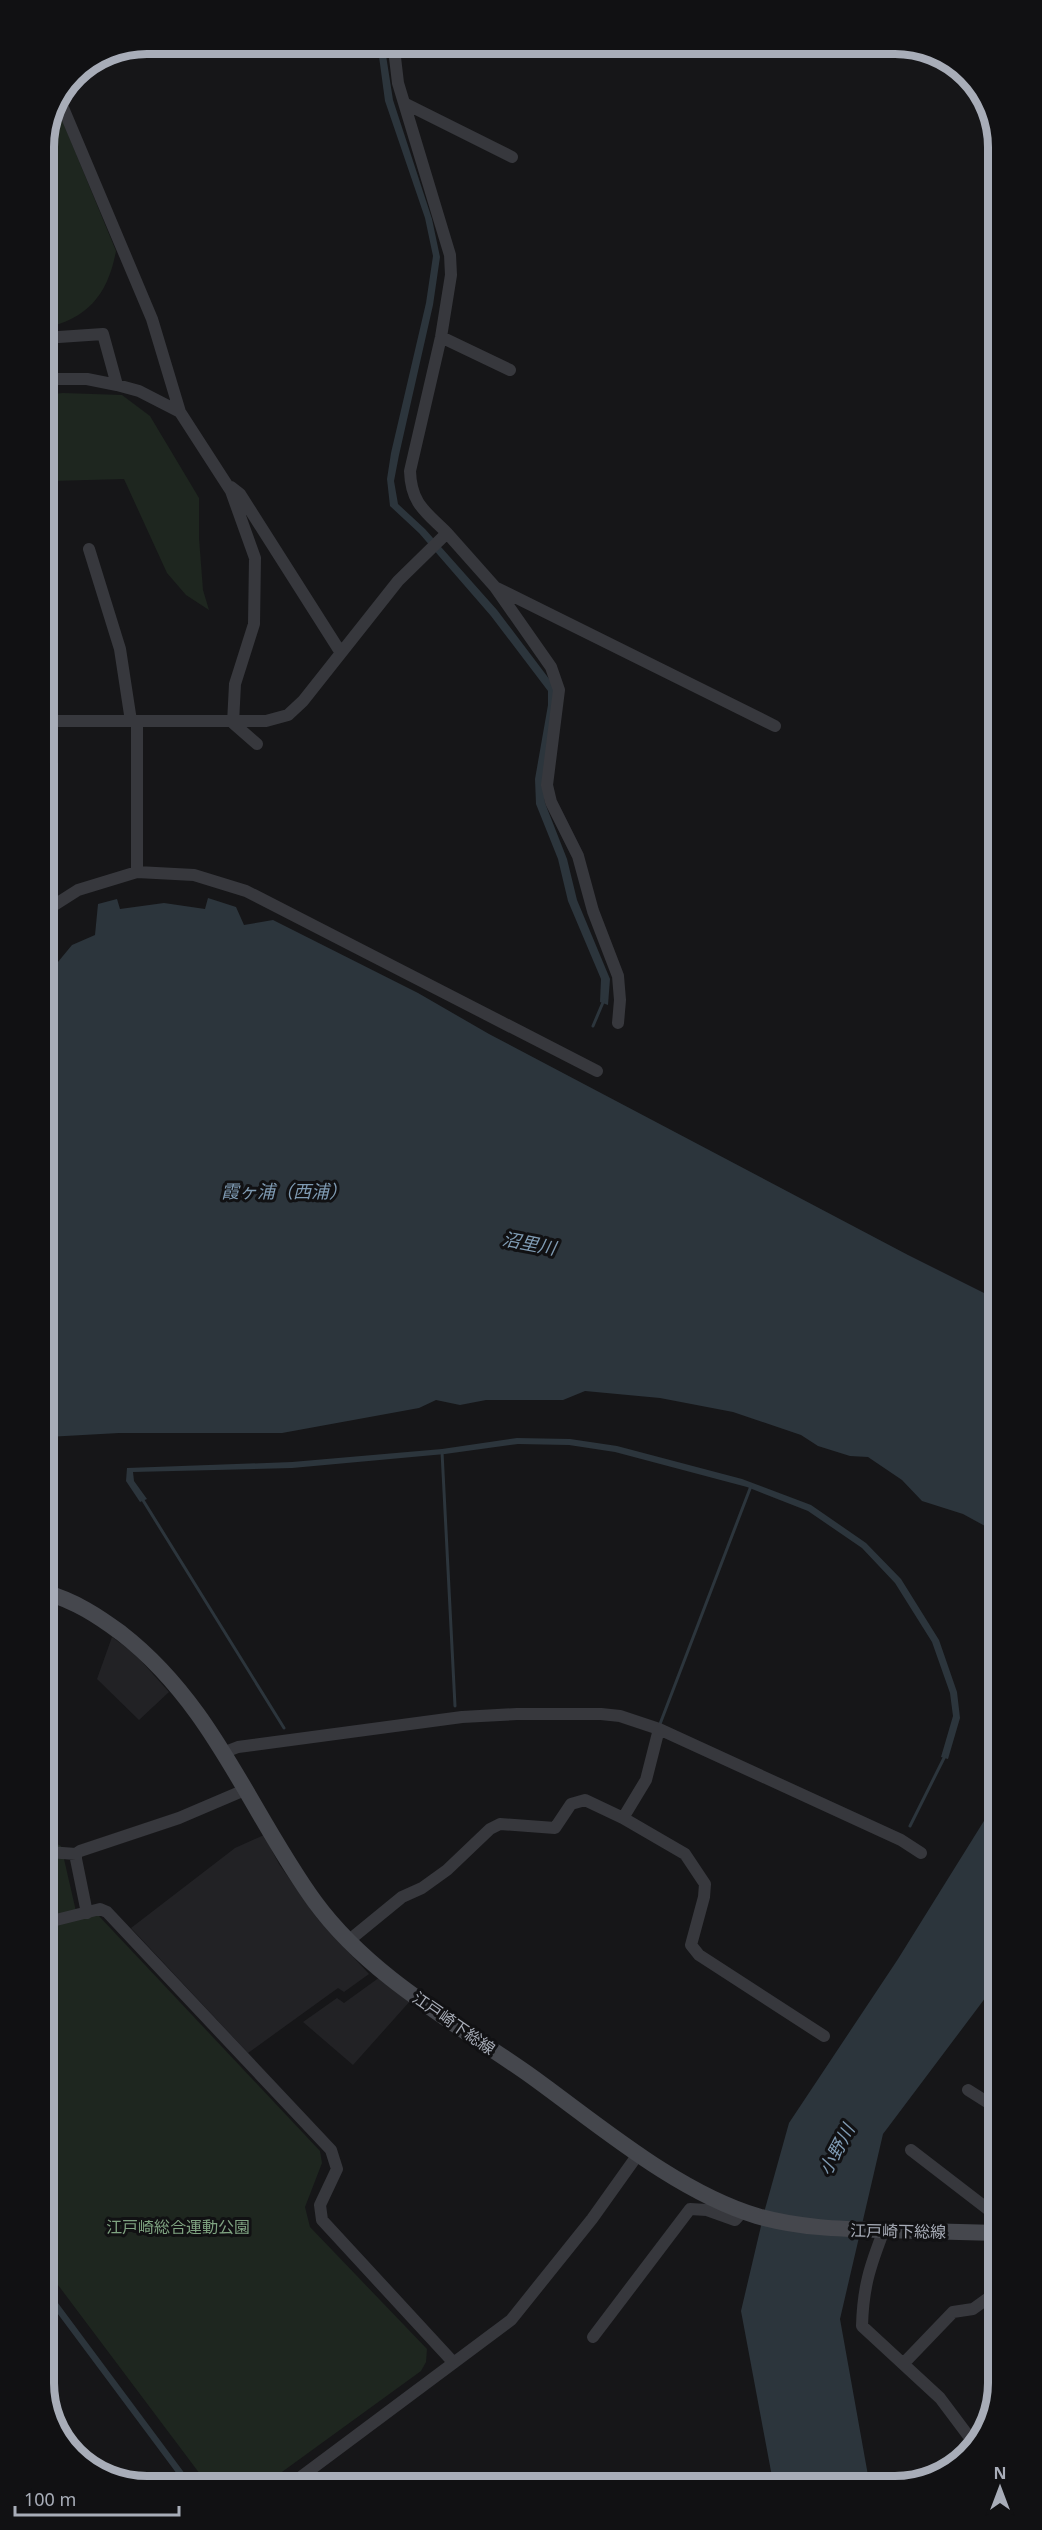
<svg xmlns="http://www.w3.org/2000/svg" width="1042" height="2530" font-family="'Noto Sans','Noto Sans JP',sans-serif">
	<style>
		.built { fill: #222225 }
		.green { fill: #1e261f }
		.water { fill: #2c353c }
		.lines { fill: none; stroke-linecap: round; stroke-linejoin: round }
		.stream { stroke: #2c353c; stroke-width: 3 }
		.minor { stroke: #37383d; stroke-width: 12 }
		.secondary { stroke: #45474d; stroke-width: 16 }
		.labels { text-anchor: middle; stroke-width: 6; stroke-linejoin: round; paint-order: stroke }
		.street-label { font-size: 16px; fill: #a8adb8; stroke: #111113 }
		.park-label { font-size: 16px; fill: #7fa381; stroke: #111113 }
		.water-label { font-size: 18px; font-style: italic; fill: #7f9bb3; stroke: #111113 }
		.rim { fill: none; stroke: #a8adb8; stroke-width: 8 }
	</style>
	<rect width="100%" height="100%" fill="#161618"/>
	<!-- built -->
	<path class="built" d="M112,1637L134,1653L169,1692L139,1720L97,1679Z
		M264,1835L279,1864L317,1918L369,1974L344,1992L338,1988L248,2053L131,1928L235,1848Z
		M380,1977L411,2000L353,2065L303,2022L337,1998L344,2003Z"/>
	<!-- green -->
	<path class="green" d="M58,110L116,251C108,294 88,319 44,328V141Z
		M63,393L122,395L150,416L199,498V538L203,590L209,610L186,595L167,573L124,479L52,481L45,494L44,395Z
		M48,1839L61,1846L78,1920L98,1915L320,2151L322,2163L305,2207L310,2227L427,2349L426,2362L421,2371L264,2485L209,2486L49,2273Z"/>
	<!-- water -->
	<path class="water" d="M378,49H385L393,100L432,219L440,257L433,305L399,455L394,481L398,504L425,529L497,610L556,688L543,780L545,803L567,859L577,900L610,979L608,1005L600,1002L601,979L568,901L558,859L536,804L535,779L548,705V691L491,616L419,533L390,506L387,479L391,453L426,303L433,256L425,218L385,101Z
		M208,898L236,907L244,925L273,920L418,993L489,1034L908,1255L996,1299V1532L963,1514L922,1501L902,1480L868,1457L850,1456L818,1446L801,1435L733,1412L660,1398L585,1391L563,1400H486L460,1405L436,1400L419,1408L282,1433H119L47,1437L46,962L53,968L72,945L95,935L98,904L117,899L120,909L164,903L205,909Z
		M517,1438L570,1439L617,1446L742,1479L811,1505L866,1543L901,1579L939,1640L957,1692L960,1718L948,1759L941,1757L953,1716L950,1693L932,1642L895,1583L862,1548L808,1511L747,1487L615,1452L569,1445L518,1444L445,1454L292,1468L133,1472L134,1481L147,1499L140,1502L126,1481L127,1468L292,1462L442,1449Z
		M997,1800L998,1981L883,2134L840,2319L869,2481L773,2482L741,2311L765,2209L789,2123L898,1959Z
		M49,2291L194,2486H186L49,2302Z"/>
	<g class="lines">
		<!-- stream -->
		<path class="stream" d="M593,1026L604,1000
			M442,1452L455,1706
			M141,1497L284,1728
			M660,1724L751,1486
			M910,1826L945,1756"/>
		<!-- minor -->
		<path class="minor" d="M394,49L398,83L450,255L451,275L441,337L410,471C411,504 426,512 447,533
			M61,103L152,319L180,412
			M406,104L512,157
			M441,337L510,370
			M44,338L103,334L117,385
			M44,379H87L117,385L139,391L180,412L231,491L255,558L254,624L235,684L233,723L257,744
			M231,487L240,494L341,653
			M89,549L120,649L131,721
			M497,588L775,726
			M45,721H266L288,715L303,701L398,581L447,533L495,587L551,667L559,690L547,785L551,802L578,856L593,911L618,976L620,1000L618,1023
			M137,721V872
			M45,911L78,890L137,872L194,875L246,891L597,1071
			M225,1752L238,1747L462,1717L517,1714H601L620,1716L659,1729L901,1840L921,1853
			M623,1818L646,1780L659,1729
			M48,1852L76,1854
			M87,1913L76,1859V1854L80,1851L179,1818L247,1789
			M48,1922L100,1909L107,1912L331,2150L337,2169L320,2205L322,2220L453,2362
			M347,1942L402,1897L422,1888L447,1870L490,1829L500,1824L555,1828L571,1804L585,1800L623,1818L685,1854L705,1884L704,1897L691,1945L699,1955L824,2036
			M968,2090L998,2109
			M911,2150L998,2217
			M884,2230C870,2266 863,2287 862,2326L940,2398L976,2446
			M593,2337L690,2209L707,2210L735,2220L743,2211
			M904,2363L953,2312L973,2309L998,2291
			M290,2485L511,2320L592,2219L639,2153"/>
		<!-- secondary -->
		<path class="secondary" d="M47,1593C75,1601 98,1616 121,1633C214,1705 249,1811 315,1902C370,1977 456,2023 531,2076C599,2125 677,2192 757,2216C799,2228 840,2229 883,2230C921,2231 960,2232 998,2233"/>
	</g>
	<g class="labels">
		<!-- street labels -->
		<g class="street-label">
			<text transform="translate(454 2023) rotate(35)" y="6">江戸崎下総線</text>
			<text transform="translate(898 2231) rotate(1)" y="6">江戸崎下総線</text>
		</g>
		<!-- park labels -->
		<g class="park-label">
			<text x="178" y="2233">江戸崎総合運動公園</text>
		</g>
		<!-- water labels -->
		<g class="water-label">
			<text x="284" y="1198">霞ヶ浦（西浦）</text>
			<text transform="translate(529 1244) rotate(11)" y="6">沼里川</text>
			<text transform="translate(837 2150) rotate(-62)" y="6">小野川</text>
		</g>
	</g>
	<!-- crop -->
	<path d="M0 0H1042V2530H0ZM147 54H895A93 93 0 0 1 988 147V2383A93 93 0 0 1 895 2476H147A93 93 0 0 1 54 2383V147A93 93 0 0 1 147 54Z" fill="#111113" fill-rule="evenodd"/>
	<path class="rim" d="M147 54H895A93 93 0 0 1 988 147V2383A93 93 0 0 1 895 2476H147A93 93 0 0 1 54 2383V147A93 93 0 0 1 147 54Z"/>
	<!-- north arrow -->
	<g transform="translate(1000 2488)" stroke="#111113" stroke-width="4.5" paint-order="stroke">
	<path d="M0-4.5L10 22L0 15L-10 22Z" fill="#a8adb8"/>
	<text y="-9" font-size="16" font-weight="bold" text-anchor="middle" fill="#a8adb8">N</text>
	</g>
	<!-- scale -->
	<path d="M15 2506v9h164v-9" fill="none" stroke="#a8adb8" stroke-width="3"/>
	<text x="24" y="2506" font-size="18" fill="#a8adb8" stroke="#111113" stroke-width="4.5" paint-order="stroke">100 m</text>
</svg>
